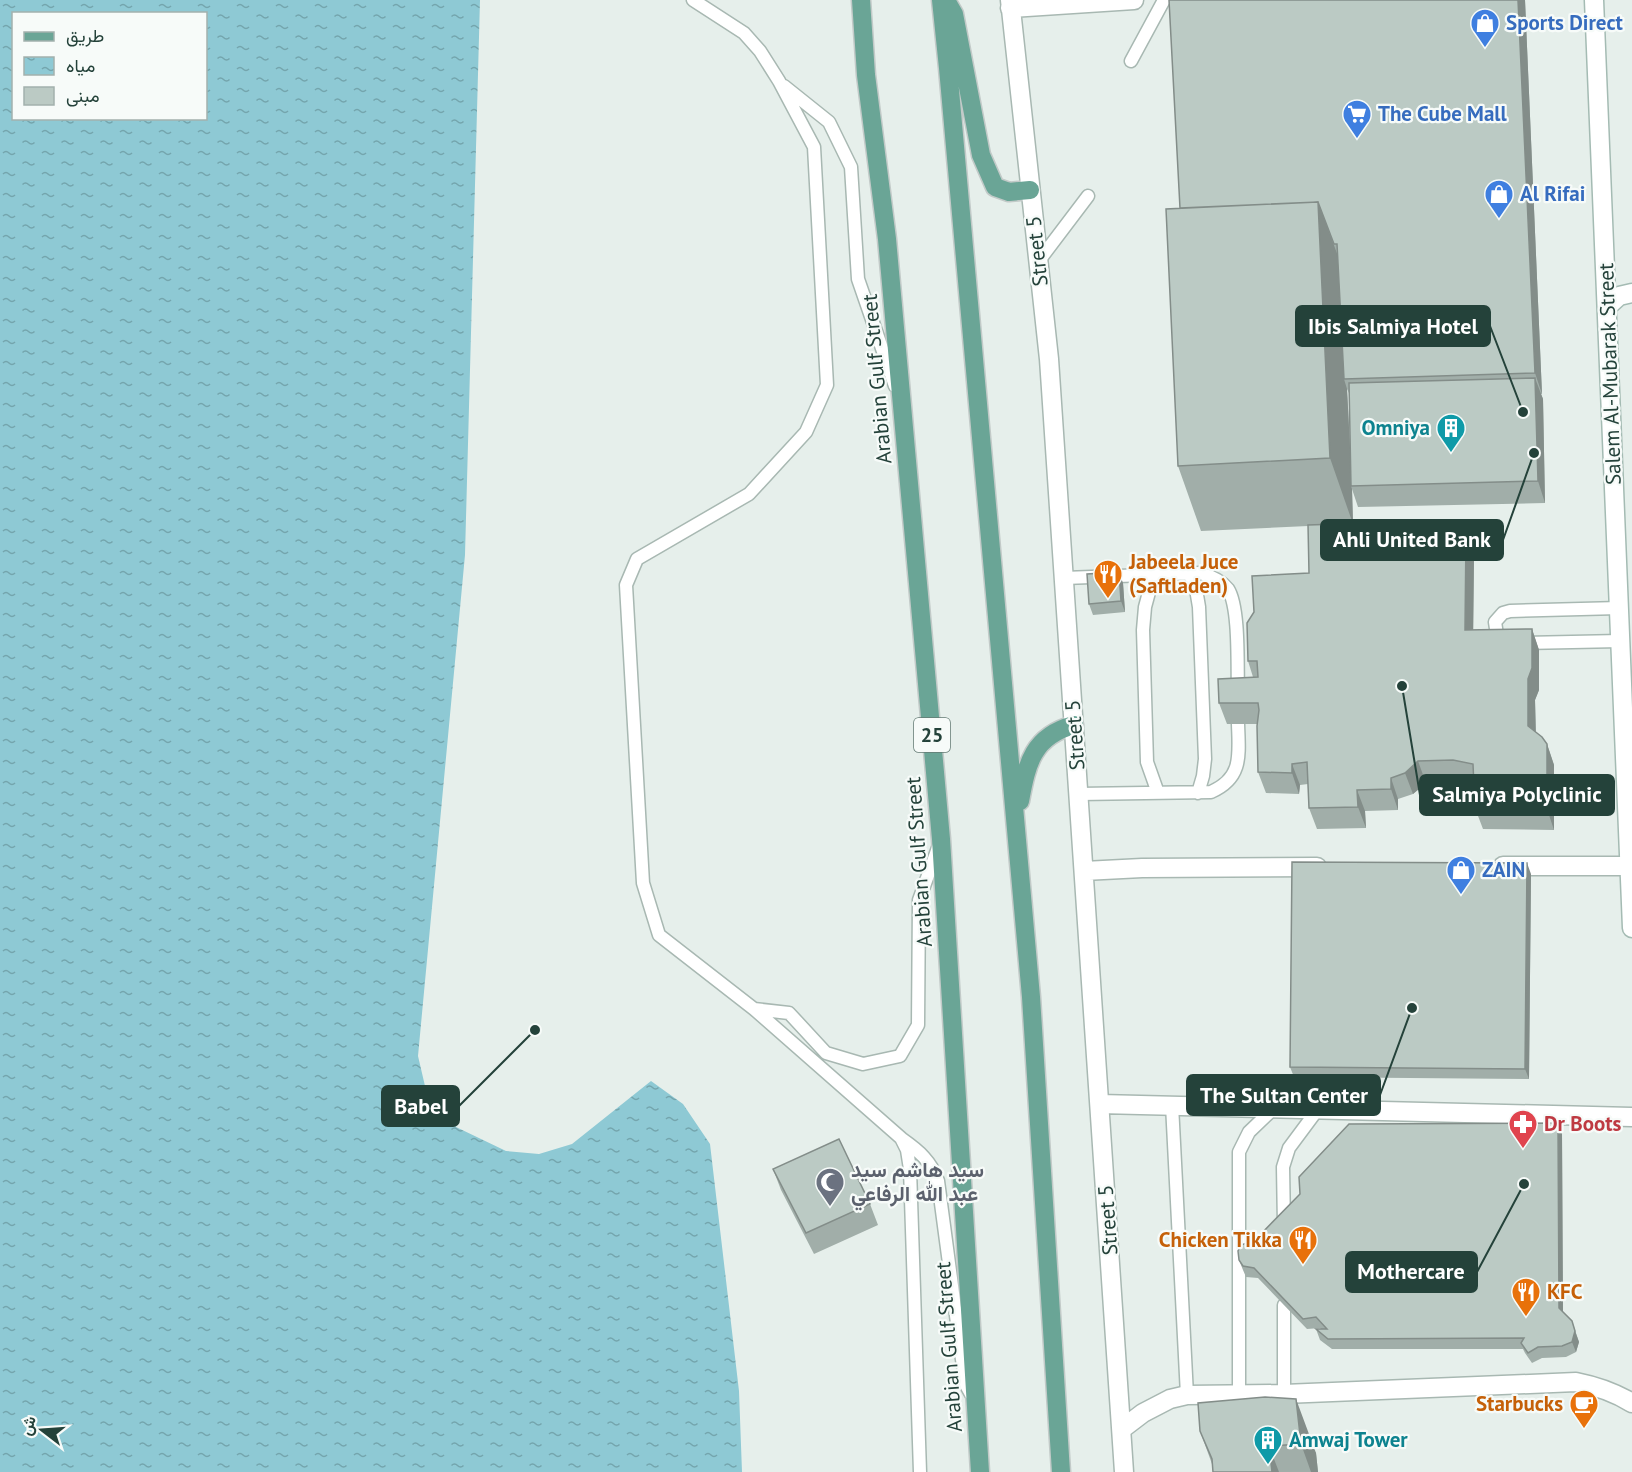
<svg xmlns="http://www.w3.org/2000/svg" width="1632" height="1472" font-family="'PT Sans',Vazirmatn,sans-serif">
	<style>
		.water { fill: url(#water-ripples); fill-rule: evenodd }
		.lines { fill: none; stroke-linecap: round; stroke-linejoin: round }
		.lane-casing { stroke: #a8b8b2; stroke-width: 15 }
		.street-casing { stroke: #a8b8b2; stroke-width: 21 }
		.secondary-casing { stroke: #a4bbb3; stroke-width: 21 }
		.primary-casing { stroke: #c2cac8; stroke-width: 21 }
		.lane { stroke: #fff; stroke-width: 12 }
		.street { stroke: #fff; stroke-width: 18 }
		.secondary { stroke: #fff; stroke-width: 18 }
		.primary { stroke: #6aa596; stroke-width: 18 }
		.wall { fill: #a1aea9; fill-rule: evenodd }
		.shaded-wall { fill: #838d89 }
		.building { fill: #bbcac4; stroke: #838d89; stroke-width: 1.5 }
		.labels { text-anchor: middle; stroke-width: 4.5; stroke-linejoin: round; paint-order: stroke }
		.shield { fill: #f7fbf9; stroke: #637a73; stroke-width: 1.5 }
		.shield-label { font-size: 20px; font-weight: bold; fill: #24423a }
		.shop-label { font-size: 21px; font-weight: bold; fill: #366cbe; stroke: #f7fbf9; text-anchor: start }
		.street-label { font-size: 21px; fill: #24423a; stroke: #f7fbf9 }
		.culture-label { font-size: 21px; font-weight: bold; fill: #0d838f; stroke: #f7fbf9; text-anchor: end }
		.food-label { font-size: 21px; font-weight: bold; fill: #c56008; stroke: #f7fbf9; text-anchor: start }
		.health-label { font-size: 21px; font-weight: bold; fill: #be3a42; stroke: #f7fbf9; text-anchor: start }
		.worship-label { font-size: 21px; font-weight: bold; fill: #5b616d; stroke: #f7fbf9; text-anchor: start }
		.leader { fill: none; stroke: #24423a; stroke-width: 2 }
		.callout-dot { fill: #24423a; stroke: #f7fbf9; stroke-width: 2 }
		.callout { fill: #24423a; stroke: #24423a; stroke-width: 2 }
		.callout-label { font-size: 22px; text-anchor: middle; font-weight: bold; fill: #fff }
	</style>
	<defs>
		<pattern id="water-ripples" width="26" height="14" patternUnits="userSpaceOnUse" patternTransform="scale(1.5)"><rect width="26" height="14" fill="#8ec9d4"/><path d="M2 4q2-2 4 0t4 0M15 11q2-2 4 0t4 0" fill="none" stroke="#74a5ad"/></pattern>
	</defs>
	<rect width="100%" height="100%" fill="#e6efeb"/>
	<!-- water -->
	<path class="water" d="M0,0H480L465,555L418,1056L425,1086L441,1109L456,1127L506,1151L539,1154L572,1144L651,1081L683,1104L710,1144L739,1391L742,1472H0ZM14,14H206V118H14Z"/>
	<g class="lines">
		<!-- lane casing -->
		<g class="lane-casing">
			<path id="lane" d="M693,0L744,33L760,51L779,81L814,147L827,385L806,432L749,494L637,559L626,585L643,883L659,935L754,1009L901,1138L907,1150L910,1169L920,1472
				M1131,61L1164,0
				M784,86L829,122L851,167L858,279L895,386
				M1038,262L1088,196
				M1189,573L1196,589L1199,607L1205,759L1203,776L1198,793
				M1154,574L1145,607L1143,630L1147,762L1158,793
				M1064,578L1200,573C1211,576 1221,580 1228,589C1240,608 1237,668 1238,692
				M1503,641L1497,635L1495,622L1503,613L1510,611L1619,608
				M1523,643L1620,641
				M1079,794L1211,792C1243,778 1239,755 1238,724
				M754,1009L789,1013L826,1053L863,1064L900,1056L918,1025L919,900L939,845
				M1172,1105L1187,1395
				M902,1139C919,1151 931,1161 938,1181L961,1353L966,1385L971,1394
				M1284,1226L1283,1167L1289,1148L1318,1109
				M1284,1305V1394
				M1239,1395V1152L1249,1132L1274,1108"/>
		</g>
		<!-- street casing -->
		<g class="street-casing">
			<path id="street" d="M1010,0L1049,359L1124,1472
				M1010,8L1134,0
				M1503,866H1629
				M1084,871L1142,868L1317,867
				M1100,1104L1632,1117
				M1122,1429L1143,1413L1170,1399L1187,1395L1284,1394L1576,1382C1596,1386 1614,1392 1632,1403"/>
		</g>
		<!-- secondary casing -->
		<g class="secondary-casing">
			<path id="secondary" d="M1594,0L1632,928
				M1608,306L1619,296L1632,293"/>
		</g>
		<!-- primary casing -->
		<g class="primary-casing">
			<path id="primary" d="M861,0L866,75L887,239L941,839L980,1472
				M941,0L948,68L1031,997L1061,1472
				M947,2L954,14L981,155L995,187L1009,192L1030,190
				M1020,801C1027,763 1033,736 1074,725"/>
		</g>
		<!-- lane -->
		<use href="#lane" class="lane"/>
		<!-- street -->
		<use href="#street" class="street"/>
		<!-- secondary -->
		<use href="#secondary" class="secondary"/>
		<!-- primary -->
		<use href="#primary" class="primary"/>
	</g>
	<!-- wall -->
	<path class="wall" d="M1169,0H1525L1542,394H1541L1543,399L1545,503L1358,507L1352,489L1353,523L1466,535L1474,556L1473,630L1532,629L1539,650V690L1535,700L1536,732L1547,744L1554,765V830L1483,829L1475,808L1474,784L1461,781L1426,783L1413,794L1398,799V810L1365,811L1366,828L1317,829L1309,808L1308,784L1300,785L1299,794L1266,793L1258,772L1257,724H1227L1219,703L1253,677L1248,661L1309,573L1308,526L1201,531L1178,466L1180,208ZM1347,389L1349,393L1350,444Z
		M1123,583L1125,612L1093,615L1089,604Z
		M1531,874L1529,1079L1294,1077L1290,1067Z
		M1562,1134L1563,1312L1572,1321L1579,1342L1576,1352L1566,1357L1542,1358L1532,1363L1525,1353L1523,1349H1332L1320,1340L1316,1329H1321L1320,1328L1307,1329L1258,1278L1246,1277L1243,1270L1239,1260Z
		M773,1169L870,1204L878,1225L814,1254L781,1190Z
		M1265,1397L1316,1453L1318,1472H1213L1212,1464L1200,1431Z"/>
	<!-- shaded-wall -->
	<path class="shaded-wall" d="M1518,0H1525L1542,394L1535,373Z
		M1318,202L1342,267L1344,379L1347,389L1352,486H1351L1352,489L1353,524L1330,458Z
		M1535,378L1543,399L1545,503L1538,481Z
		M1466,535L1474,556L1473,651L1465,630Z
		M1119,572L1123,583L1125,612L1121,601Z
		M1532,629L1539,650V690L1535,700L1536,747L1528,726V679Z
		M1547,744L1554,765V830L1547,809Z
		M1418,761L1426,783L1413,794L1405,773Z
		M1292,764L1300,785L1299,794L1292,773Z
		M1391,778L1398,799V810L1391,789Z
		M1357,790L1365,811L1366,828L1358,807Z
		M1527,863L1531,874L1529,1079L1525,1069Z
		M1558,1123L1562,1134L1563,1319L1559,1308Z
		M1575,1331L1579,1342L1576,1352L1572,1342Z
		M1296,1399L1316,1453L1318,1472H1311L1301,1444Z
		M1269,1446L1279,1472H1272Z"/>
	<!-- building -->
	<path class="building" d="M1169,0H1518L1535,373L1344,379L1337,244H1334L1318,202L1180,208Z
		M1318,202L1330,458L1178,466L1166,209Z
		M1535,378L1538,481L1351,486L1349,383Z
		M1430,521L1466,535L1465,630L1532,629V668L1528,679V726L1542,737L1547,744V809L1475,808L1473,764L1453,760L1418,761L1405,773L1391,778V789L1357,790L1358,807L1309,808L1307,762L1292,764V773L1258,772L1257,726L1259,710L1258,703H1219L1218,679L1258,677L1257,661H1248L1247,623L1254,612L1252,576L1309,573L1308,525Z
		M1119,572L1121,601L1089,604L1087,574Z
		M1292,862L1527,863L1525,1069L1290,1067Z
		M1558,1123L1559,1308L1572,1321L1575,1331L1572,1342L1562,1346L1538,1347L1528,1353L1521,1343L1524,1338L1328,1339L1316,1329H1327L1316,1317L1303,1319L1254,1268L1243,1266L1239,1260L1238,1251L1241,1245L1255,1240L1300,1194L1299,1177L1349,1124Z
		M839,1139L870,1204L806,1233L773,1169Z
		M1265,1397L1296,1399L1301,1444L1269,1446L1272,1472H1213L1212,1459L1200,1431L1198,1403Z"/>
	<!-- icons -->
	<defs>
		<g id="shop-pin" transform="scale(1.5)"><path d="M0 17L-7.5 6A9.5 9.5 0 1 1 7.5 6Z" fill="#3f7fe0" stroke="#f7fbf9"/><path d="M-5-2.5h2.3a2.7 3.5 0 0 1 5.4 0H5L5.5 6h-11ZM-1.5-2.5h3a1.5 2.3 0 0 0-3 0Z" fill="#fff"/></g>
		<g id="supermarket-pin" transform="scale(1.5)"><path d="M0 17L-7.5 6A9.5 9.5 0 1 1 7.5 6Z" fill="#3f7fe0" stroke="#f7fbf9"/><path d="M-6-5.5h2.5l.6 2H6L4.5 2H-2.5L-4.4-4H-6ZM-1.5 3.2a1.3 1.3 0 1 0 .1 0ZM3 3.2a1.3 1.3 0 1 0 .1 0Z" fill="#fff"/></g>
		<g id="building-pin" transform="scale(1.5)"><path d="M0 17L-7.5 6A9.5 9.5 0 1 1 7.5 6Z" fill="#0f9aa8" stroke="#f7fbf9"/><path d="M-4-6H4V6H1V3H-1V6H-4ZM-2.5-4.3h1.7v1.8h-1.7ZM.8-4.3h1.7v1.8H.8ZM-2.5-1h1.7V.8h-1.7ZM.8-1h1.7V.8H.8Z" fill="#fff"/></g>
		<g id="restaurant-pin" transform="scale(1.5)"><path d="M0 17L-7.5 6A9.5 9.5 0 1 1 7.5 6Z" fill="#e8710a" stroke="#f7fbf9"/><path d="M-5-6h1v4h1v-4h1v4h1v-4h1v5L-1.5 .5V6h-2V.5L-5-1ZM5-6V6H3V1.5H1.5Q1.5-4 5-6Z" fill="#fff"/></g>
		<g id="pharmacy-pin" transform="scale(1.5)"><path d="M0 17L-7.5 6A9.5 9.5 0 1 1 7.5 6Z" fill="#e0444e" stroke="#f7fbf9"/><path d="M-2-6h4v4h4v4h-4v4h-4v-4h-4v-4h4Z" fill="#fff"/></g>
		<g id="mosque-pin" transform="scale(1.5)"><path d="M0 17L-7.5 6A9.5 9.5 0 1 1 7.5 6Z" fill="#6b7280" stroke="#f7fbf9"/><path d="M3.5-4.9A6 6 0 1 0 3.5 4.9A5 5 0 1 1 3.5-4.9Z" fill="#fff"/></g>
		<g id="cafe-pin" transform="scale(1.5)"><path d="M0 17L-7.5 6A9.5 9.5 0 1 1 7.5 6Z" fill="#e8710a" stroke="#f7fbf9"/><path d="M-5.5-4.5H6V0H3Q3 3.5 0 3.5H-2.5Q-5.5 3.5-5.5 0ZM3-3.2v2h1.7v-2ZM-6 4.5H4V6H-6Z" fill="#fff"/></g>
	</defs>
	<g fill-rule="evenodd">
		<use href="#shop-pin" x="1485" y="23"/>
		<use href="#supermarket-pin" x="1357" y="114"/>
		<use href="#shop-pin" x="1499" y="194"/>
		<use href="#building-pin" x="1451" y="428"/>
		<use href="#restaurant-pin" x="1108" y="574"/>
		<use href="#shop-pin" x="1461" y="870"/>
		<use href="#pharmacy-pin" x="1523" y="1124"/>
		<use href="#mosque-pin" x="830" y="1182"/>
		<use href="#restaurant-pin" x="1303" y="1240"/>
		<use href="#restaurant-pin" x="1526" y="1292"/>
		<use href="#cafe-pin" x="1584" y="1404"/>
		<use href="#building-pin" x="1268" y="1440"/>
	</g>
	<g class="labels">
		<!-- shield labels -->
		<rect class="shield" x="914" y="718" width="36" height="34" rx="4.5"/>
		<g class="shield-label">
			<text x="932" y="742">25</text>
		</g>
		<!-- shop labels -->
		<g class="shop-label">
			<text x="1506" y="30">Sports Direct</text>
			<text x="1378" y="121">The Cube Mall</text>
			<text x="1520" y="201">Al Rifai</text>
			<text x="1482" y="877">ZAIN</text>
		</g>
		<!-- street labels -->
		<g class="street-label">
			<text transform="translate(1037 251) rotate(-96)" y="7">Street 5</text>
			<text transform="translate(1610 374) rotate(-92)" y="7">Salem Al-Mubarak Street</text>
			<text transform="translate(877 379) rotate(-95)" y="7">Arabian Gulf Street</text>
			<text transform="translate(1075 735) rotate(-94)" y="7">Street 5</text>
			<text transform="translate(919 862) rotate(-94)" y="7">Arabian Gulf Street</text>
			<text transform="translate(1108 1220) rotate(-94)" y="7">Street 5</text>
			<text transform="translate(949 1347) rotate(-94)" y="7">Arabian Gulf Street</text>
		</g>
		<!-- culture labels -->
		<g class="culture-label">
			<text x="1430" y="435">Omniya</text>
			<text x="1289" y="1447" text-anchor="start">Amwaj Tower</text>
		</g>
		<!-- food labels -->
		<g class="food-label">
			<text x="1129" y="569">Jabeela Juce<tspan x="1129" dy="24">(Saftladen)</tspan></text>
			<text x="1282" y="1247" text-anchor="end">Chicken Tikka</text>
			<text x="1547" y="1299">KFC</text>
			<text x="1563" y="1411" text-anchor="end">Starbucks</text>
		</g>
		<!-- health labels -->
		<g class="health-label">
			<text x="1544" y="1131">Dr Boots</text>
		</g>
		<!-- worship labels -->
		<g class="worship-label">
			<text x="851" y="1177">سيد هاشم سيد<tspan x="851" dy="24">عبد الله الرفاعي</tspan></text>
		</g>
	</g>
	<!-- callouts -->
	<path class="leader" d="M1523 412L1490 326M1534 453L1503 540M1402 686L1420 795M1412 1008L1380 1095M535 1030L459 1106M1524 1184L1477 1272"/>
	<g class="callout-dot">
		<circle cx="1523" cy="412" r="6"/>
		<circle cx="1534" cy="453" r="6"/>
		<circle cx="1402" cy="686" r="6"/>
		<circle cx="1412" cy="1008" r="6"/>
		<circle cx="535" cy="1030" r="6"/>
		<circle cx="1524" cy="1184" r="6"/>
	</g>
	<g class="callout">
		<rect x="1296" y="306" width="194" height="40" rx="6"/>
		<rect x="1321" y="520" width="182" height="40" rx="6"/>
		<rect x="1420" y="775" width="194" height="40" rx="6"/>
		<rect x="1187" y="1075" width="193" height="40" rx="6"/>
		<rect x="382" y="1086" width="77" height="40" rx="6"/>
		<rect x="1346" y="1252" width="131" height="40" rx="6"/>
	</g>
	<g class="callout-label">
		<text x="1393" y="334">Ibis Salmiya Hotel</text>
		<text x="1412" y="547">Ahli United Bank</text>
		<text x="1517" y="802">Salmiya Polyclinic</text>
		<text x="1284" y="1103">The Sultan Center</text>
		<text x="421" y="1114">Babel</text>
		<text x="1411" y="1279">Mothercare</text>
	</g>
	<!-- legend -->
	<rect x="12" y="12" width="195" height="108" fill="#f7fbf9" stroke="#a3b1ad" stroke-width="1.5"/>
	<rect x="24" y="32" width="30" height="9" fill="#6aa596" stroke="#a3b1ad" stroke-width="1.5"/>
	<text x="66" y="42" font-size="18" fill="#24423a">طريق</text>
	<rect x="24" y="57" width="30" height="18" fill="url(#water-ripples)" stroke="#a3b1ad" stroke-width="1.5"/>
	<text x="66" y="72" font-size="18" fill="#24423a">مياه</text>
	<rect x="24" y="87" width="30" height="18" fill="#bbcac4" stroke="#a3b1ad" stroke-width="1.5"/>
	<text x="66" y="102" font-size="18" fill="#24423a">مبنى</text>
	<!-- north arrow -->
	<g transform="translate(42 1430) rotate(287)" stroke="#f7fbf9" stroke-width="4.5" paint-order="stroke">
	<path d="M0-4.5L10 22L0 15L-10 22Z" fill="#24423a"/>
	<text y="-9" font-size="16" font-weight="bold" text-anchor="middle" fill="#24423a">ش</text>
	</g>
</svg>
